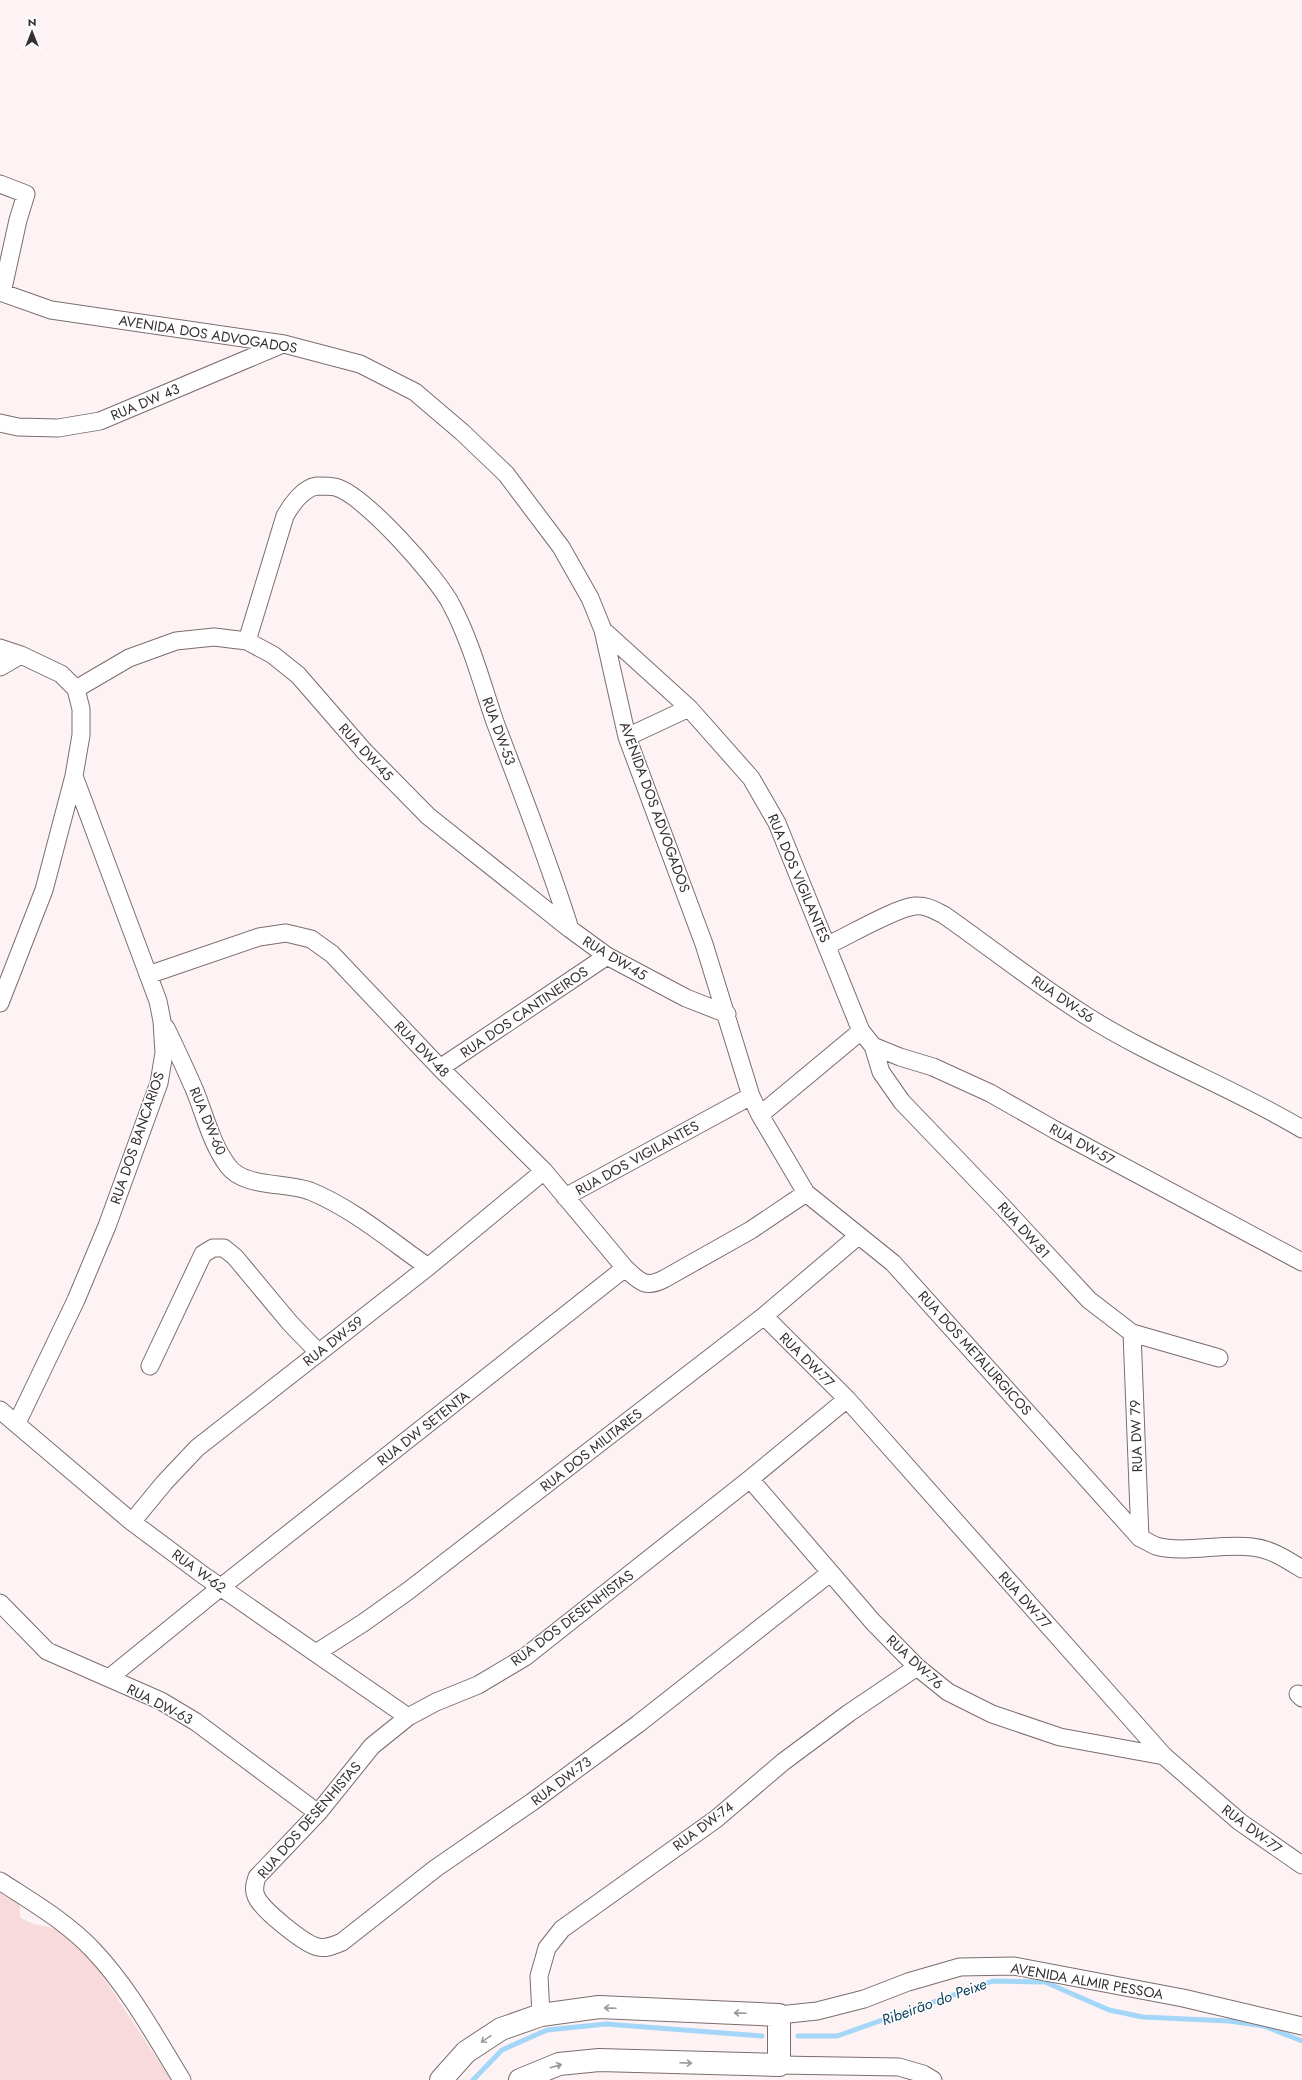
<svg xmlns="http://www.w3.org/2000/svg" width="1302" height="2080" font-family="Jost,sans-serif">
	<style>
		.green { fill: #f9dadc }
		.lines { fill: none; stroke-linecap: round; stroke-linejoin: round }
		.stream { stroke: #a4d6f8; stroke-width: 5 }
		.street-casing { stroke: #7c6c6d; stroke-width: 19 }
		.secondary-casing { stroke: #7c6c6d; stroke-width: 24 }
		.street { stroke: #fff; stroke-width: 17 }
		.secondary { stroke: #fff; stroke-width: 22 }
		.oneway { stroke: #9b9898 }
		.labels { text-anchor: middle; stroke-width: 3; stroke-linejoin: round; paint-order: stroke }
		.street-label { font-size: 14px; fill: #373031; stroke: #fff }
		.water-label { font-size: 15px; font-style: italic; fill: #0e405d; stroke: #fff }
	</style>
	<rect width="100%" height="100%" fill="#fef3f4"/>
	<!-- green -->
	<path class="green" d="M0,1892L20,1904V1917C35,1927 40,1924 55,1929C74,1934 89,1958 100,1972L171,2080H0Z"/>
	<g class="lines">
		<!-- stream -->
		<path class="stream" d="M798,2036H837L993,1981L1045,1982L1109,2010L1143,2017L1229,2021L1264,2026L1302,2041
			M473,2080L502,2050L547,2030L606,2024L762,2036"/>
		<!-- street casing -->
		<g class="street-casing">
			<path id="street" d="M0,184L26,194L18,220L2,293
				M0,292L51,310L284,344L360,364L415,392L462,432L506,474L561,547L590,598L603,630L627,737L704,944L751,1096L760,1115L806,1193L893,1263L1140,1538C1145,1540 1151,1544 1156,1546C1185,1554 1221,1543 1252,1547C1271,1549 1286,1559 1302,1569
				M0,423L18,427L58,428L100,421L283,344
				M603,630L689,708L751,778L777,823L861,1031L873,1046L900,1057L933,1067L990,1093L1055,1130L1302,1262
				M247,641L285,516C291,505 303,488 317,486C321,486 330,486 335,487C363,493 439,579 452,606C471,642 482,684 495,722C521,791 548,859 570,929
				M0,648L21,655L61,674L76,689
				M0,667L21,655
				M76,689L129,658L176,641L214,637L247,641L273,655L298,675L364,751L428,816L570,929L607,956L686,998L727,1014
				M627,737L689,708
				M828,945C848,936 895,908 915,906C926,905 934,910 944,915C991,948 1036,984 1085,1015C1154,1059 1232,1087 1302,1129
				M148,975L259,937L286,933L311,939L332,954L440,1068L544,1171L625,1268C639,1281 645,1289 664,1279L751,1230L806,1193
				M0,1003L44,890L74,776L81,735V709L76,689
				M166,1028C176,1049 186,1070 195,1091C205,1116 212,1145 228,1166C244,1188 286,1182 310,1191C352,1208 391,1241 428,1267
				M873,1046L881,1072L902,1102L1002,1206L1089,1300L1132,1333L1219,1358
				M440,1068L607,956
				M760,1115L861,1031
				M565,1197L751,1096
				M764,1316L847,1399L1164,1756L1240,1822L1302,1865
				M1132,1333L1140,1538
				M150,1366L203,1254L213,1248H224L235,1257L290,1323L319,1353
				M0,1410L132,1522L203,1575L408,1717
				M17,1423L76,1300L107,1226L159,1083L164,1053L162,1021L158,1001L74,776
				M750,1479L873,1622L917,1667L948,1692L992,1714L1060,1737L1164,1756
				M132,1522L164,1483L197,1448L428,1267L544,1171
				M830,1573L638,1724L532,1802L436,1868L342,1942C334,1945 327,1949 318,1947C304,1944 261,1909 256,1896C253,1889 255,1884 257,1877L318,1813L372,1746L408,1717L436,1702L478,1685L525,1657L750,1479L847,1399
				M0,1603L47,1651L161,1701L196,1722L318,1813
				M316,1653L363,1623L408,1591L764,1316L858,1236
				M109,1678L221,1587L625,1268
				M1298,1694L1302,1698
				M0,1881C32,1902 67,1922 93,1950C129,1988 155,2036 182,2080
				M541,2015L539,1976L547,1948L562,1929L716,1819L783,1762L849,1713L917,1667
				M779,2015L817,2011L864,1999L908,1982L960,1967L1014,1966L1183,1998L1302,2026
				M779,2065L899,2067L923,2074L933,2080"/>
		</g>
		<!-- secondary casing -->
		<g class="secondary-casing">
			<path id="secondary" d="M441,2080L466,2052L501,2029L541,2015L599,2007L779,2015V2065L599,2060L559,2064L520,2080"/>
		</g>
		<!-- street -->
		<use href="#street" class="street"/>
		<!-- secondary -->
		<use href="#secondary" class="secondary"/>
	</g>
	<!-- one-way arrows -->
	<defs><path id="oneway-shaft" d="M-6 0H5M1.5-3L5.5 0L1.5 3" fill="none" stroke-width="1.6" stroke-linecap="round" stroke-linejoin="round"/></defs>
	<g class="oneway">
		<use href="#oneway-shaft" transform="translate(610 2008) rotate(-178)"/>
		<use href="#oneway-shaft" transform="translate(740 2013) rotate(-178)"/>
		<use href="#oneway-shaft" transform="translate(486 2039) rotate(146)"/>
		<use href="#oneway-shaft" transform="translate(686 2063) rotate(2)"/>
		<use href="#oneway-shaft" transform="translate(556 2066) rotate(-16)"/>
	</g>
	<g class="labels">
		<!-- street labels -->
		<g class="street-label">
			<text transform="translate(208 334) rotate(9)" y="5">AVENIDA DOS ADVOGADOS</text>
			<text transform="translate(145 402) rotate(-23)" y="5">RUA DW 43</text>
			<text transform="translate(499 731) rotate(70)" y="5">RUA DW-53</text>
			<text transform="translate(366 752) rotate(47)" y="5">RUA DW-45</text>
			<text transform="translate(655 807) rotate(70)" y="5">AVENIDA DOS ADVOGADOS</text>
			<text transform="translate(799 878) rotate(67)" y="5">RUA DOS VIGILANTES</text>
			<text transform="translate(615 958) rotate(31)" y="5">RUA DW-45</text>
			<text transform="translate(1063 999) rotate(34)" y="5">RUA DW-56</text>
			<text transform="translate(524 1012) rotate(-34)" y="5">RUA DOS CANTINEIROS</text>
			<text transform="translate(422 1049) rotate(46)" y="5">RUA DW-48</text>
			<text transform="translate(208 1121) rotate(67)" y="5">RUA DW-60</text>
			<text transform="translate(137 1138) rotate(-71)" y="5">RUA DOS BANCARIOS</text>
			<text transform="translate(1082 1144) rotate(28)" y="5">RUA DW-57</text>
			<text transform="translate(637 1158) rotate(-29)" y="5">RUA DOS VIGILANTES</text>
			<text transform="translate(1024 1230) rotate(48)" y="5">RUA DW-81</text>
			<text transform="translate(333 1341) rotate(-38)" y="5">RUA DW-59</text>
			<text transform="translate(975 1353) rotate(48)" y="5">RUA DOS METALURGICOS</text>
			<text transform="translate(807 1360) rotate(45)" y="5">RUA DW-77</text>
			<text transform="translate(423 1428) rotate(-38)" y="5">RUA DW SETENTA</text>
			<text transform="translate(1136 1436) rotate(-92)" y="5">RUA DW 79</text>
			<text transform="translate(591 1450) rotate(-38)" y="5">RUA DOS MILITARES</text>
			<text transform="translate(199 1571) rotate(36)" y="5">RUA W-62</text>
			<text transform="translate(1025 1600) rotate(48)" y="5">RUA DW-77</text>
			<text transform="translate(572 1618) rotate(-37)" y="5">RUA DOS DESENHISTAS</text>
			<text transform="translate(915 1662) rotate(43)" y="5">RUA DW-76</text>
			<text transform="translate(160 1704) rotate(27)" y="5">RUA DW-63</text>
			<text transform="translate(561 1781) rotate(-37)" y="5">RUA DW-73</text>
			<text transform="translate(309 1820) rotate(-49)" y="5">RUA DOS DESENHISTAS</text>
			<text transform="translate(703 1826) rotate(-37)" y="5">RUA DW-74</text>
			<text transform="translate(1252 1829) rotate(37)" y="5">RUA DW-77</text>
			<text transform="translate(1087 1981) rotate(10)" y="5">AVENIDA ALMIR PESSOA</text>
		</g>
		<!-- water labels -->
		<g class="water-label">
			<text transform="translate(934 2002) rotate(-20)" y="5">Ribeirão do Peixe</text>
		</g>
	</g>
	<!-- north arrow -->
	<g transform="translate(32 32)" stroke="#ffffff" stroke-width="3" paint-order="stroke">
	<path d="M0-3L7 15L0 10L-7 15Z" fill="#373031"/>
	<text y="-6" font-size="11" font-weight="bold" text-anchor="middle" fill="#373031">N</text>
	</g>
</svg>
